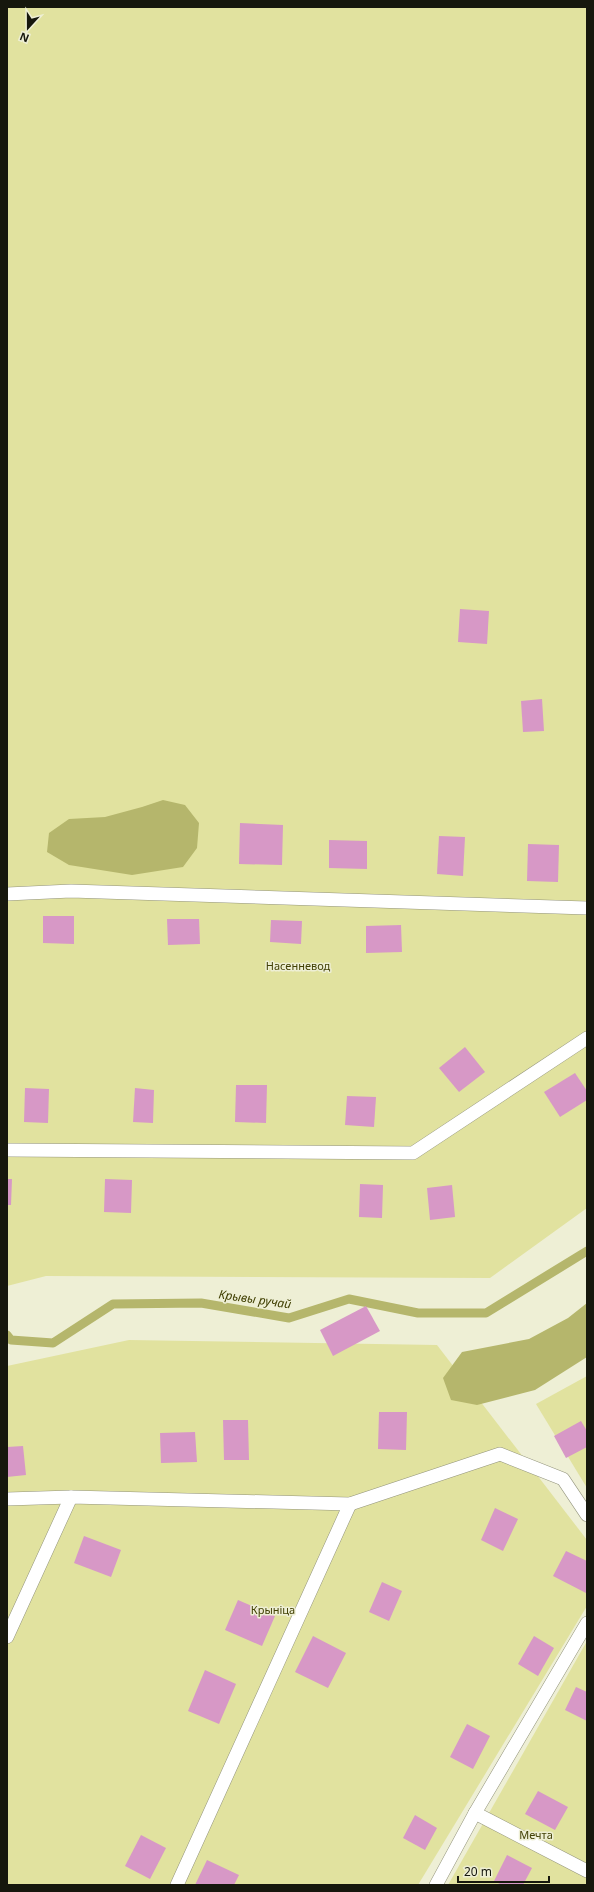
<svg xmlns="http://www.w3.org/2000/svg" width="594" height="1892" font-family="'Noto Sans',sans-serif">
<style>
.green{fill:#e1e29f}
.water{fill:#b5b66c}
.lines{fill:none;stroke-linecap:round;stroke-linejoin:round}
.stream{stroke:#b5b66c;stroke-width:9}
.building{fill:#d798c6}
.lane-casing{stroke:#93947c;stroke-width:14}
.lane{stroke:#fff;stroke-width:13}
.labels{text-anchor:middle;dominant-baseline:central;stroke-width:3;stroke-linejoin:round;paint-order:stroke}
.park-label{font-size:11px;fill:#424105;stroke:#eeefd5}
.water-label{font-size:12px;font-style:italic;fill:#414003;stroke:#eeefd5}
</style>
<rect width="100%" height="100%" fill="#eeefd5"/>
<!-- green -->
<g class="green">
<path d="M7,7H587V1208L490,1278L46,1276L7,1286Z"/>
<path d="M129,1340L437,1345L587,1540V1606L418,1885H7V1366Z"/>
<path d="M587,1376V1488L536,1404Z"/>
<path d="M587,1641V1885H448Z"/>
</g>
<!-- water -->
<g class="water">
<path d="M163,800L185,805L199,823L197,848L183,867L132,875L69,865L47,852L49,833L69,819L105,817L142,807Z"/>
<path d="M587,1303V1357L535,1390L477,1405L451,1400L443,1378L462,1352L529,1339L568,1318Z"/>
</g>
<g class="lines">
<!-- stream -->
<path class="stream" d="M7,1335L11,1340L53,1343L113,1304L201,1303L289,1318L349,1299L418,1313H486L587,1251"/>
</g>
<!-- building -->
<g class="building">
<path d="M460,609L489,611L487,644L458,642Z"/>
<path d="M542,699L544,731L523,732L521,701Z"/>
<path d="M240,823L283,825L282,865L239,864Z"/>
<path d="M439,836L465,837L463,876L437,874Z"/>
<path d="M329,840L367,841V869L329,868Z"/>
<path d="M528,844L559,845L558,882L527,881Z"/>
<path d="M43,916H74V944L43,943Z"/>
<path d="M167,919H199L200,944L168,945Z"/>
<path d="M271,920L302,921L301,944L270,942Z"/>
<path d="M401,925L402,952L366,953V926Z"/>
<path d="M465,1047L485,1072L459,1092L439,1068Z"/>
<path d="M575,1073L587,1091V1100L560,1117L544,1092Z"/>
<path d="M236,1085H267L266,1123L235,1122Z"/>
<path d="M25,1088L49,1089L48,1123L24,1122Z"/>
<path d="M135,1088L154,1090L153,1123L133,1122Z"/>
<path d="M347,1096L376,1097L374,1127L345,1125Z"/>
<path d="M7,1179H12L11,1205H7Z"/>
<path d="M105,1179L132,1180L131,1213L104,1212Z"/>
<path d="M360,1184L383,1185L382,1218L359,1217Z"/>
<path d="M452,1185L455,1217L430,1220L427,1188Z"/>
<path d="M366,1306L380,1331L333,1356L320,1330Z"/>
<path d="M379,1412H407L406,1450L378,1449Z"/>
<path d="M223,1420H248L249,1460H224Z"/>
<path d="M581,1421L587,1431V1447L566,1458L554,1436Z"/>
<path d="M195,1432L197,1462L161,1463L160,1433Z"/>
<path d="M23,1446L26,1475L7,1477V1447Z"/>
<path d="M495,1508L518,1519L503,1551L481,1540Z"/>
<path d="M84,1536L121,1550L111,1577L74,1563Z"/>
<path d="M566,1551L587,1561L586,1593L553,1576Z"/>
<path d="M382,1582L402,1591L389,1621L369,1612Z"/>
<path d="M238,1600L275,1616L262,1646L225,1630Z"/>
<path d="M313,1636L346,1653L328,1688L295,1672Z"/>
<path d="M534,1636L554,1648L538,1676L518,1664Z"/>
<path d="M205,1670L236,1684L219,1724L188,1711Z"/>
<path d="M576,1687L587,1692V1721L565,1710Z"/>
<path d="M467,1724L490,1736L473,1769L450,1757Z"/>
<path d="M538,1791L568,1807L555,1830L525,1814Z"/>
<path d="M415,1815L437,1828L425,1850L403,1838Z"/>
<path d="M141,1835L166,1848L150,1879L125,1866Z"/>
<path d="M507,1855L532,1868L523,1885H502L494,1881Z"/>
<path d="M207,1860L239,1875L234,1885H195Z"/>
</g>
<g class="lines">
<!-- lane casing -->
<g class="lane-casing">
<g id="lane">
<path d="M7,894L71,891L587,908"/>
<path d="M7,1150L413,1153L587,1038"/>
<path d="M7,1499L71,1497L350,1504L500,1454L563,1479L587,1515"/>
<path d="M7,1637L71,1497"/>
<path d="M475,1813L587,1871"/>
<path d="M177,1885L350,1504"/>
<path d="M436,1885L475,1813L587,1623"/>
</g>
</g>
<!-- lane -->
<use href="#lane" class="lane"/>
</g>
<g class="labels">
<!-- park labels -->
<g class="park-label">
<text x="298" y="965">Насенневод</text>
<text x="273" y="1609">Крыніца</text>
<text x="536" y="1834">Мечта</text>
</g>
<!-- water labels -->
<g class="water-label">
<text transform="translate(255 1299) rotate(8)">Крывы ручай</text>
</g>
</g>
<!-- border -->
<rect width="594" height="1892" fill="none" stroke="#16170d" stroke-width="16"/>
<!-- north arrow -->
<g transform="translate(28 28) rotate(201)" stroke="#eeefd5" stroke-width="3" paint-order="stroke">
<path d="M0-3L7 15L0 10L-7 15Z" fill="#16170d"/>
<text y="-6" font-size="11" font-weight="bold" text-anchor="middle" fill="#16170d">N</text>
</g>
<!-- scale -->
<path d="M458 1876v6h91v-6" fill="none" stroke="#16170d" stroke-width="2"/>
<text x="464" y="1876" font-size="12" fill="#16170d" stroke="#eeefd5" stroke-width="3" paint-order="stroke">20 m</text>
</svg>
